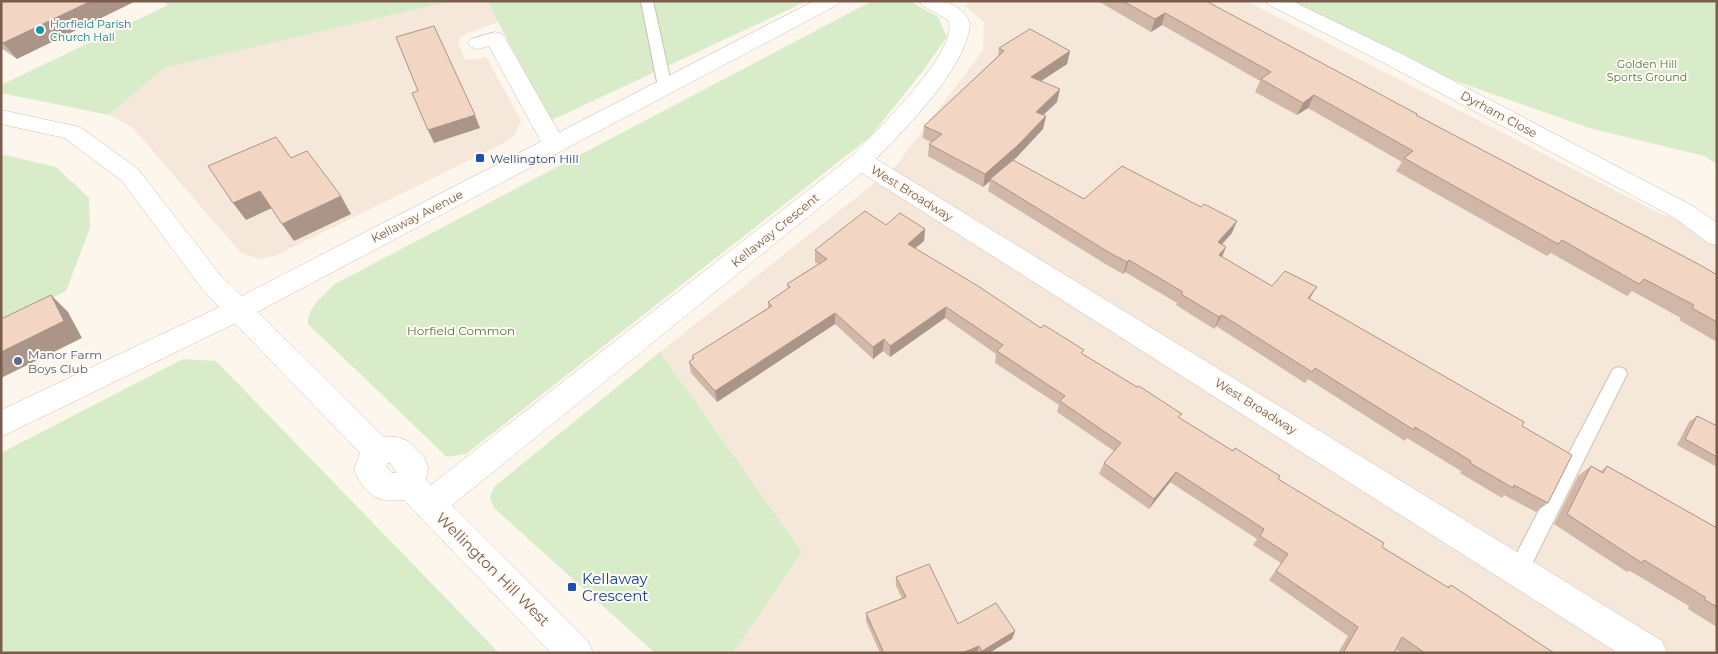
<svg xmlns="http://www.w3.org/2000/svg" width="1718" height="654" font-family="Montserrat,sans-serif">
<style>
.residential{fill:#f5e8da}
.green{fill:#d8ecc9}
.lines{fill:none;stroke-linecap:round;stroke-linejoin:round}
.service-casing{stroke:#d1beb0;stroke-width:2}
.minor-casing{stroke:#d1beb0;stroke-width:1}
.tertiary-casing{stroke:#d1beb0;stroke-width:1}
.secondary-casing{stroke:#d6c0b0;stroke-width:1}
.service{fill:#fff;fill-rule:evenodd}
.minor{fill:#fff;fill-rule:evenodd}
.tertiary{fill:#fff;fill-rule:evenodd}
.secondary{fill:#fff;fill-rule:evenodd}
.wall{fill:#d1b7a8}
.shaded-wall{fill:#aa9588}
.building{fill:#f3d5c3;stroke:#aa9588}
.culture-dot{fill:#0f9aa8;stroke:#fffaf3;stroke-width:2}
.transit-dot{fill:#1a4fb4;stroke:#fffaf3;stroke-width:2}
.service-dot{fill:#5c6f8a;stroke:#fffaf3;stroke-width:2}
.labels{text-anchor:middle;dominant-baseline:central;stroke-width:4;stroke-linejoin:round;paint-order:stroke}
.far-culture-label{font-size:11px;fill:#0d838f;stroke:#fffaf3;text-anchor:start}
.far-park-label{font-size:11px;fill:#537a41;stroke:#fffaf3}
.street-label{font-size:12px;fill:#7a5c4d;stroke:#fffaf3}
.transit-label{font-size:12px;fill:#164399;stroke:#fffaf3;text-anchor:start}
.park-label{font-size:12px;fill:#537a41;stroke:#fffaf3}
.service-label{font-size:12px;fill:#4e5e75;stroke:#fffaf3;text-anchor:start}
.near-street-label{font-size:15px;fill:#7a5c4d;stroke:#fffaf3}
.near-transit-label{font-size:15px;fill:#164399;stroke:#fffaf3;text-anchor:start}
</style>
<rect width="100%" height="100%" fill="#fdf6ec"/>
<!-- residential -->
<g class="residential">
<path d="M453,1H487L498,22L466,34L460,39L458,44L465,59L472,60L486,57L521,120L515,135L504,143L277,255L260,259L241,253L132,127L109,115L164,68Z"/>
<path d="M973,1H1246L1661,214L1717,232V653H733L802,552L660,352L895,167L983,50L984,22L965,6Z"/>
</g>
<!-- green -->
<g class="green">
<path d="M162,1H453L164,68L109,115L1,93V85L168,5Z"/>
<path d="M487,1H807L550,121Z"/>
<path d="M872,1H910L938,17L947,37L922,72L870,137L466,454L447,457L308,324C308,306 323,296 335,284Z"/>
<path d="M1279,1H1717V164L1704,156L1589,128L1396,60Z"/>
<path d="M1,154L56,167L89,198L90,228L66,291L1,325Z"/>
<path d="M660,352L802,552L733,653H655L494,508L490,497L494,487Z"/>
<path d="M183,359L216,361L499,653H1V453Z"/>
</g>
<g class="lines">
<!-- service casing -->
<g class="service-casing">
<g id="service">
<path d="M641,1H653L672,87L670,90H660L658,87Z"/>
<path d="M1619,367L1625,369L1627,374L1526,576L1519,578L1512,576L1509,569L1512,562L1613,369Z"/>
</g>
</g>
<!-- minor casing -->
<g class="minor-casing">
<g id="minor">
<path d="M919,1C940,1 960,0 970,23C968,66 906,128 876,159L1662,641L1667,653H1618L862,173L440,515L429,519L418,515L413,505L418,495L853,155C873,134 962,49 948,20L922,5Z"/>
<path d="M1266,1H1292L1404,55L1693,206L1717,223V245L1708,243L1675,218L1388,65L1269,5Z"/>
<path d="M495,32L502,34L505,38L566,145L562,151L554,153L546,151L489,46L478,49L471,47L468,43L471,39Z"/>
</g>
</g>
<!-- tertiary casing -->
<g class="tertiary-casing">
<path id="tertiary" d="M1,110L80,127L138,169L221,276L384,437H397L408,441L424,457L428,467L426,480L588,641L593,653H551L404,500C376,503 366,495 354,470L360,453L203,290L122,181L65,138L1,124ZM387,463H390L397,473H392L386,466Z"/>
</g>
<!-- secondary casing -->
<g class="secondary-casing">
<path id="secondary" d="M814,1H840L837,5L248,317L1,437V410L228,303Z"/>
</g>
<!-- service -->
<use href="#service" class="service"/>
<!-- minor -->
<use href="#minor" class="minor"/>
<!-- tertiary -->
<use href="#tertiary" class="tertiary"/>
<!-- secondary -->
<use href="#secondary" class="secondary"/>
</g>
<!-- wall -->
<g class="wall">
<path d="M1,1L17,59L1,48Z"/>
<path d="M1098,1H1206L1416,115L1717,275V342L1679,320L1681,318L1632,291L1627,296L1551,253L1547,256L1396,171L1402,162L1308,108L1297,115L1255,92L1260,81L1162,25L1151,32Z"/>
<path d="M999,48L1070,51L1067,64L1041,81L1057,102L1043,115L1046,116L1043,129L1013,160L1084,199L1232,233L1222,244L1226,247L1222,257L1272,286L1309,299L1522,426L1548,503L1536,512L1504,495L1502,498L1460,473L1461,471L1407,438L1405,441L1308,379L1305,383L1216,326L1214,329L1176,305L1177,303L1125,272L1123,274L1107,265L988,191L990,181L983,187L928,156L929,144L931,142L923,138L924,126L998,56Z"/>
<path d="M886,225L925,229L924,241L915,248L1041,328L1083,354L1179,418L1278,479L1382,547L1447,587L1451,585L1554,653H1402L1396,649L1394,653H1338L1348,636L1269,580L1281,563L1253,545L1257,539L1170,482L1149,509L1099,474L1104,463L1114,451L1057,412L1059,405L995,363L996,354L945,318L890,357L883,351L873,359L835,324L717,402L691,373L689,362L692,360V356L768,308V302L788,289L787,284L818,264L815,262V250Z"/>
<path d="M1697,416L1717,426V467L1677,445L1689,422Z"/>
<path d="M1591,466L1601,471L1607,466L1717,528V627L1688,609L1689,606L1630,571L1627,572L1554,524L1578,476Z"/>
<path d="M896,577L958,624L1015,631L1012,639L989,653H880L866,621V613L902,598L896,586Z"/>
</g>
<!-- shaded-wall -->
<g class="shaded-wall">
<path d="M91,1H136L17,59L3,43Z"/>
<path d="M1165,13L1162,25L1151,32L1155,19Z"/>
<path d="M1070,51L1067,64L1029,89L1031,77Z"/>
<path d="M1060,89L1057,102L1034,124L1036,112Z"/>
<path d="M1314,95L1308,108L1297,115L1303,103Z"/>
<path d="M475,115L480,128L434,143L428,130Z"/>
<path d="M1046,116L1043,129L1016,158L991,180L990,179V181L983,187L985,174Z"/>
<path d="M260,191L272,208L246,220L233,203Z"/>
<path d="M341,196L351,214L294,241L282,224Z"/>
<path d="M1237,221L1232,233L1213,254L1218,242Z"/>
<path d="M925,229L924,241L907,255L908,244Z"/>
<path d="M1226,247L1221,259L1219,255Z"/>
<path d="M1129,260L1125,272L1123,274L1127,262Z"/>
<path d="M1317,287L1310,298L1301,310L1308,298Z"/>
<path d="M51,295L68,312L82,338L1,378V352Z"/>
<path d="M946,307L945,318L890,357V346Z"/>
<path d="M835,313V324L717,402L715,391Z"/>
<path d="M1222,315L1216,326L1214,329L1219,317Z"/>
<path d="M884,339L883,351L873,359V347Z"/>
<path d="M1176,472L1170,482L1149,509L1154,499Z"/>
<path d="M1015,631L1012,639L989,653H982V651Z"/>
<path d="M979,646L977,653H962Z"/>
</g>
<!-- building -->
<g class="building">
<path d="M1,1H91L3,43L1,42Z"/>
<path d="M1123,1H1206L1417,114L1416,115L1702,266L1717,275V322L1692,308L1694,305L1644,279L1639,284L1562,240L1558,244L1404,158L1413,151L1314,95L1303,103L1261,79L1271,72L1165,13L1155,19Z"/>
<path d="M434,26L475,115L428,130L412,93L418,91L396,37Z"/>
<path d="M1030,29L1070,51L1031,77L1060,89L1036,112L1046,116L1018,145L985,174L929,144L942,134L924,126L1004,51L999,48Z"/>
<path d="M276,137L291,158L307,151L341,196L282,224L260,191L233,203L208,166Z"/>
<path d="M1013,160L1084,199L1122,166L1201,207L1204,204L1237,221L1218,242L1226,247L1219,255L1272,286L1285,271L1317,287L1308,298L1524,422L1522,426L1572,455L1548,503L1514,485L1513,488L1470,463L1471,461L1415,427L1414,430L1315,368L1312,372L1222,315L1219,317L1181,294L1183,292L1129,260L1127,262L1110,253L990,179Z"/>
<path d="M865,211L886,225L900,213L925,229L908,244L978,286L1041,328L1044,325L1084,350L1081,353L1137,387L1139,386L1182,414L1178,417L1233,451L1235,448L1280,476L1278,479L1384,543L1382,547L1449,588L1451,585L1554,653H1425L1402,637L1394,653H1346L1344,651L1358,627L1276,571L1288,554L1260,536L1264,529L1176,472L1154,499L1104,463L1121,443L1060,401L1065,396L997,351L1003,345L946,307L890,346L884,339L873,347L835,313L715,391L689,362L694,358L692,356L772,306L768,302L790,287L787,284L827,259L815,250Z"/>
<path d="M51,295L64,321L1,352V319Z"/>
<path d="M1697,416L1717,426V457L1685,439Z"/>
<path d="M1591,466L1603,473L1607,466L1717,528V607L1705,600V597L1644,560L1642,563L1567,514Z"/>
<path d="M929,564L958,624L996,603L1015,631L982,651L979,646L962,653H884L866,613L906,597L896,577Z"/>
</g>
<!-- markers -->
<circle class="culture-dot" cx="40" cy="30" r="5"/>
<g class="transit-dot">
<rect x="475" y="153" width="10" height="10" rx="2.5"/>
<rect x="567" y="582" width="10" height="10" rx="2.5"/>
</g>
<circle class="service-dot" cx="18" cy="361" r="5"/>
<g class="labels">
<!-- far-culture labels -->
<g class="far-culture-label">
<text x="50" y="24">Horfield Parish<tspan x="50" dy="13">Church Hall</tspan></text>
</g>
<!-- far-park labels -->
<g class="far-park-label">
<text x="1647" y="64">Golden Hill<tspan x="1647" dy="13">Sports Ground</tspan></text>
</g>
<!-- street labels -->
<g class="street-label">
<text transform="translate(1499 114) rotate(28)">Dyrham Close</text>
<text transform="translate(912 193) rotate(32)">West Broadway</text>
<text transform="translate(417 216) rotate(-27)">Kellaway Avenue</text>
<text transform="translate(775 230) rotate(-39)">Kellaway Crescent</text>
<text transform="translate(1256 406) rotate(32)">West Broadway</text>
</g>
<!-- transit labels -->
<g class="transit-label">
<text x="490" y="158">Wellington Hill</text>
</g>
<!-- park labels -->
<g class="park-label">
<text x="461" y="330">Horfield Common</text>
</g>
<!-- service labels -->
<g class="service-label">
<text x="28" y="354">Manor Farm<tspan x="28" dy="14">Boys Club</tspan></text>
</g>
<!-- near-street labels -->
<g class="near-street-label">
<text transform="translate(493 569) rotate(45)">Wellington Hill West</text>
</g>
<!-- near-transit labels -->
<g class="near-transit-label">
<text x="582" y="578">Kellaway<tspan x="582" dy="17">Crescent</tspan></text>
</g>
</g>
<!-- border -->
<rect width="1718" height="654" fill="none" stroke="#7a5c4d" stroke-width="5"/>
</svg>
